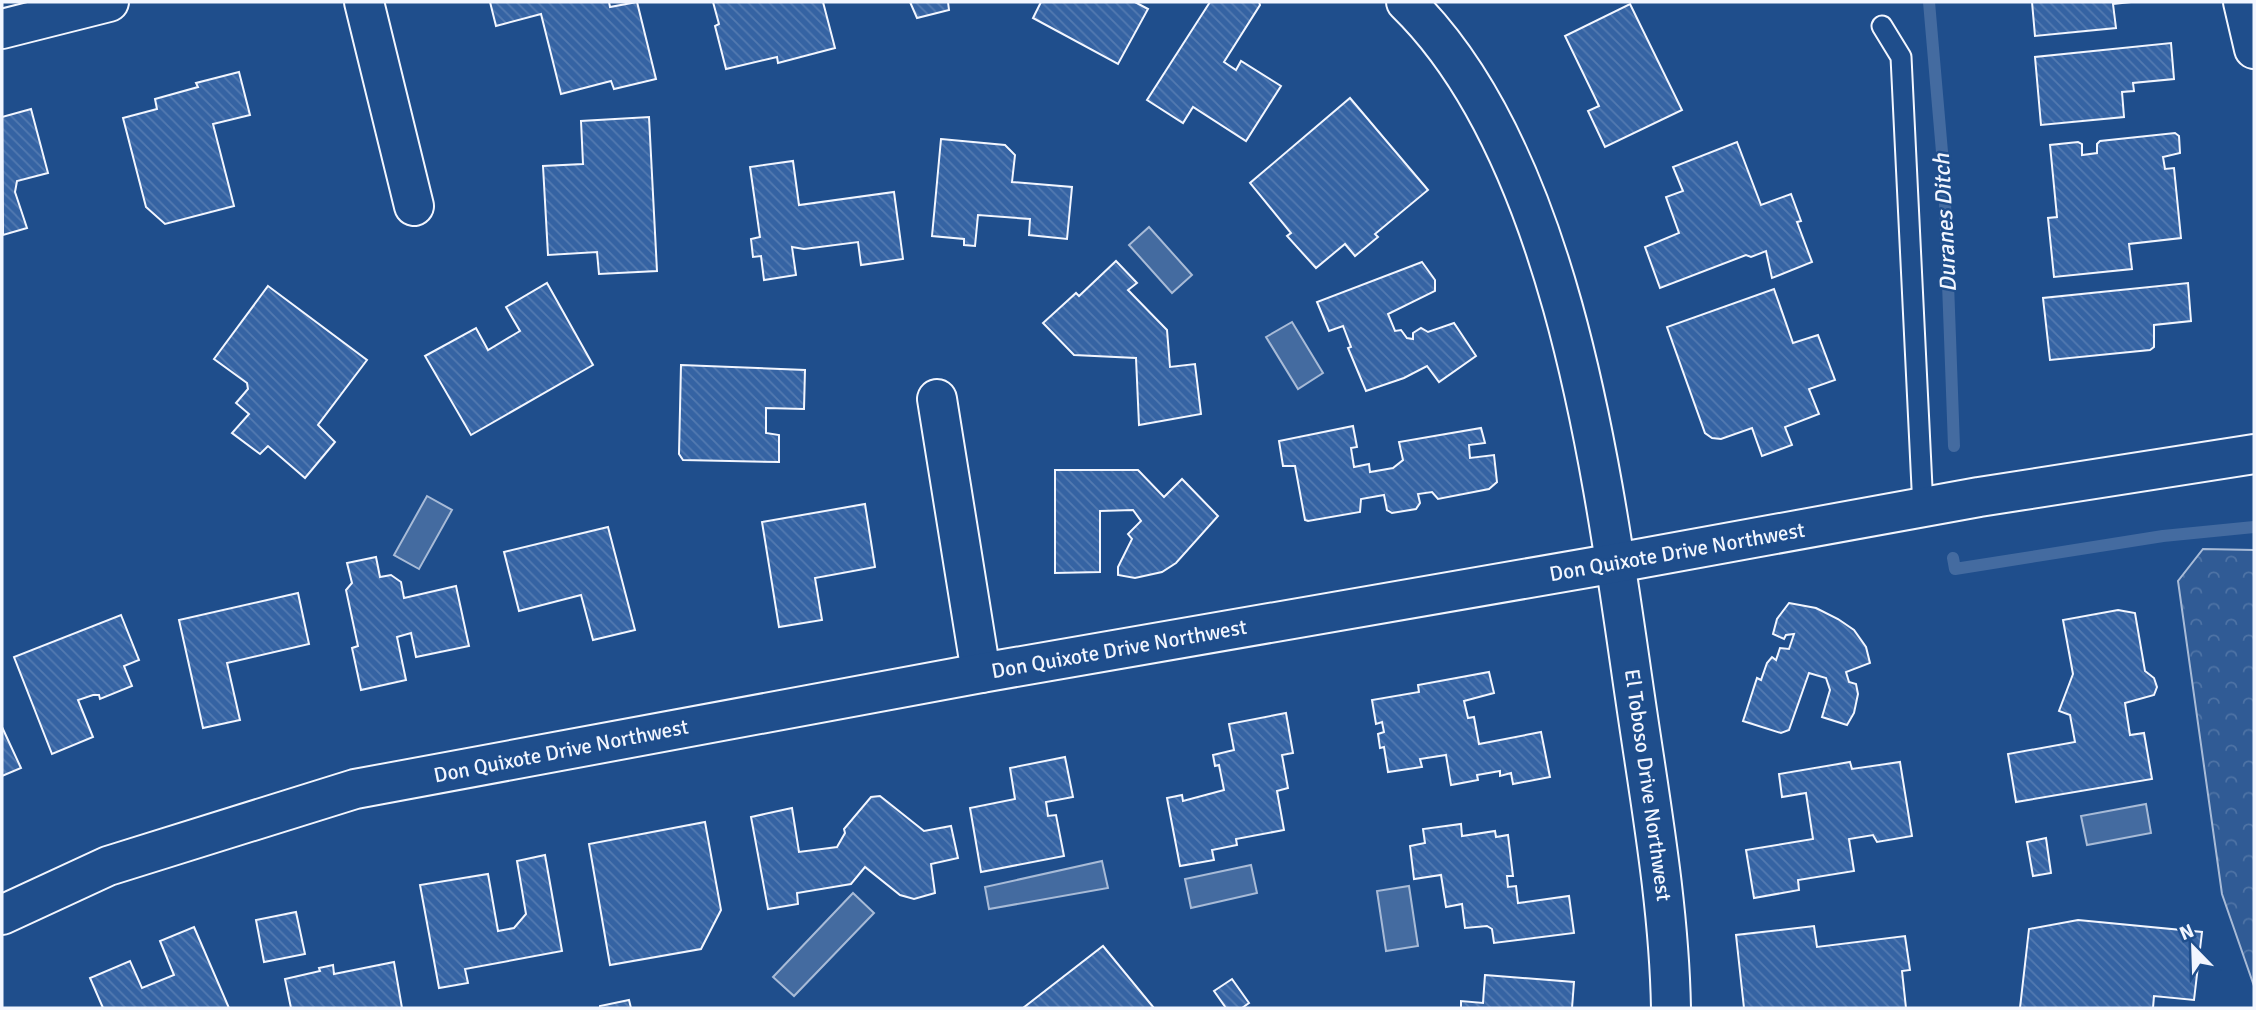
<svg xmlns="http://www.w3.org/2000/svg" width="2256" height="1010" font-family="Signika,sans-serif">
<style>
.park{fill:url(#park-crowns);stroke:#a8bbd7;stroke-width:2}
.water{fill:#446ba0;stroke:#a8bbd7;stroke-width:2}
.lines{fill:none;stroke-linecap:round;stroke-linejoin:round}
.stream{stroke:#446ba0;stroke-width:12}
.building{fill:url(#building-back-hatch);stroke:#f2f6ff;stroke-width:2}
.service-casing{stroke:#f2f6ff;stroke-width:23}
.minor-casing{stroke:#f2f6ff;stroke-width:42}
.tertiary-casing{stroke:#f2f6ff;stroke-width:42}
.service{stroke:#1f4e8c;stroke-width:19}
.minor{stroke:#1f4e8c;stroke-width:38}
.tertiary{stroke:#1f4e8c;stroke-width:38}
.labels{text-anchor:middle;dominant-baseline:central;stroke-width:5;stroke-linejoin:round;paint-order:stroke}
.street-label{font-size:21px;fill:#f2f6ff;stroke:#1f4e8c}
.water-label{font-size:23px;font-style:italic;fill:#f2f6ff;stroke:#1f4e8c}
</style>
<defs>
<pattern id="park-crowns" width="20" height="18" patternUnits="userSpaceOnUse" patternTransform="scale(1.75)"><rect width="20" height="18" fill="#305b95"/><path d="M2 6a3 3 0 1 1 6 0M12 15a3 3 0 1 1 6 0" fill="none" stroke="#4e73a5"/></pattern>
<pattern id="building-back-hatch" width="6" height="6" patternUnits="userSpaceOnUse" patternTransform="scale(1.75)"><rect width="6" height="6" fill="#3563a3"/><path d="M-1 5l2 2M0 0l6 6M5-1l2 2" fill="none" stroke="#537ab1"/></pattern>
</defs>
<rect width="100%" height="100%" fill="#1f4e8c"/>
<!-- park -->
<path class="park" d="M2203,549L2254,550V986L2222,894L2178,581Z"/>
<!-- water -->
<g class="water">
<path d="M1149,227L1192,275L1172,293L1129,245Z"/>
<path d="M1292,322L1323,373L1298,389L1266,337Z"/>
<path d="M427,496L452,510L419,569L394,555Z"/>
<path d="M2146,804L2151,833L2087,845L2081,816Z"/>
<path d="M1102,861L1108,888L989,909L985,887Z"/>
<path d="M1251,865L1257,893L1191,908L1185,879Z"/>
<path d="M1409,886L1418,946L1386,951L1377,891Z"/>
<path d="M853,893L874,913L794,996L773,977Z"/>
</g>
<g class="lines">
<!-- stream -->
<g class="stream">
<path d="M1929,2L1944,175L1954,446"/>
<path d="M1953,558L1955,569L2163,536L2254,527"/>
</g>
</g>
<!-- building -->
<g class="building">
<path d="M490,2H609L610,7L637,2L656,79L614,89L611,81L561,94L541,14L496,26Z"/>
<path d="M713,2H823L835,48L778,63L777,57L726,69L715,26L719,24Z"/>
<path d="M910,2H948L949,10L917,18Z"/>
<path d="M1041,2H1135L1148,9L1118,64L1033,18Z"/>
<path d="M1210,2H1259L1260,5L1224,62L1236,70L1241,61L1281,86L1246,141L1193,107L1183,123L1147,100Z"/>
<path d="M2032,2H2131L2113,4L2116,28L2035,36Z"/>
<path d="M1630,4L1682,110L1605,147L1588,111L1599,106L1565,36Z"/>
<path d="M2171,43L2174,79L2133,83L2134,91L2122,92L2124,117L2041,125L2035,57Z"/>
<path d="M239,72L250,115L213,124L234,206L165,224L146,207L123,118L157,109L155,99L198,87L196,83Z"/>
<path d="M1350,98L1428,190L1375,234L1378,237L1355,256L1345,244L1316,268L1287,236L1291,233L1250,183Z"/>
<path d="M31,109L48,173L17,181L15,192L27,228L3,235L2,117Z"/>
<path d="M649,117L657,271L599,274L597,252L548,255L543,166L583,164L581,121Z"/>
<path d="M2175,133L2179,136L2180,153L2163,157L2165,169L2174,168L2181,238L2129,244L2132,269L2054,277L2048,218L2057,217L2050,145L2078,142L2082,144V155L2097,153V144L2100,141Z"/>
<path d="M941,139L1005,145L1015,155L1012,182L1072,187L1067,239L1029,235L1030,219L978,215L975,246L964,245V239L932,236Z"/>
<path d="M1737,142L1761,205L1791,194L1801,221L1797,222L1812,262L1772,278L1766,251L1751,257L1746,255L1660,288L1645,247L1679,233L1666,197L1683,191L1673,167Z"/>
<path d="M793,161L799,205L894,192L903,259L861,265L858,242L804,249L792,247L796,275L764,280L761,256L753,257L751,239L760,237L750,167Z"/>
<path d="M1116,261L1137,283L1128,290L1167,330L1170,367L1195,364L1201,414L1139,425L1136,358L1074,355L1043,323L1076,293L1079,296Z"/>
<path d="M1422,262L1435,280V291L1388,314L1395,331L1401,330L1407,338L1413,339V333L1421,328L1428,332L1454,323L1476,356L1439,382L1427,366L1404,378L1366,391L1348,348L1351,347L1343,326L1329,331L1317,302Z"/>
<path d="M547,283L593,365L471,435L425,356L476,328L488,350L520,331L506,307Z"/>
<path d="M2188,283L2191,321L2154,325V347L2150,350L2050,360L2043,298Z"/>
<path d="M268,286L367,360L318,425L335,442L305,478L268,446L260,454L232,433L249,414L236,403L248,389L247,383L214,359Z"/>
<path d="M1774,289L1793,343L1818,335L1835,380L1809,389L1819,414L1785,427L1792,445L1762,456L1752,428L1721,439L1712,438L1705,433L1667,327Z"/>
<path d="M681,365L805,370L804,409L766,408V433L779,435V462L683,460L679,454Z"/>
<path d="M1353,426L1357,447L1351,448L1354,467L1369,464L1370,472L1393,468L1403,460L1399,442L1481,428L1485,443L1469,445L1470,458L1494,455L1497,482L1489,489L1438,499L1432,492L1418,494L1420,503L1416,509L1392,513L1387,510L1384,495L1361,499L1360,512L1308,521L1305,520L1295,466H1283L1279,441Z"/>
<path d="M1055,470H1138L1164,497L1182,479L1218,516L1176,563L1162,572L1135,578L1118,575V567L1132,539L1128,534L1141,521L1133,510L1100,511V572L1055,573Z"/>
<path d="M865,504L875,567L815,578L822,620L779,627L762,522Z"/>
<path d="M608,527L635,630L593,640L581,595L519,611L504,552Z"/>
<path d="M376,557L380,577L391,575L401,582L404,598L456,586L469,646L416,657L411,633L397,637L406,680L361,690L352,648L358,646L346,590L352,583L347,563Z"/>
<path d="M298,593L309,644L227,663L240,720L203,728L179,620Z"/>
<path d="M1789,603L1816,608L1838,619L1854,630L1866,647L1870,663L1846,672L1849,682L1856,684L1858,694L1854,713L1847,725L1822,717L1830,690L1826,678L1809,673L1789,730L1781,733L1743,721L1757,678L1761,680L1767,663L1772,657L1776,660L1780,648L1789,649L1794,634L1786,635L1784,639L1773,634L1777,619Z"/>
<path d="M2118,610L2135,613L2145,671L2154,678L2157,687L2154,695L2125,703L2130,735L2144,733L2152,779L2016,802L2008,754L2075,742L2070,715L2059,711L2073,674L2063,620Z"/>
<path d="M121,615L139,660L124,666L132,686L100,699L99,695H93L78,700L93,737L52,754L14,657Z"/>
<path d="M1489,672L1494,693L1464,701L1468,718L1474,717L1479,744L1541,732L1550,777L1513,784L1511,773L1500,776V771L1477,775L1478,780L1451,785L1446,755L1420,759L1422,767L1388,772L1384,747L1380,748L1378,734L1384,732L1382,722L1376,724L1372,700L1419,692L1418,685Z"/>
<path d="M1286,713L1293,753L1282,755L1288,788L1277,791L1284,830L1236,839L1237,845L1212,850L1214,860L1180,866L1167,798L1182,795L1183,801L1224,790L1219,765L1215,766L1213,755L1234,750L1229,724Z"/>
<path d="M2,727L21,768L2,776Z"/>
<path d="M1065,757L1073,797L1046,802L1048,816L1056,815L1064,856L981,872L970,808L1015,799L1010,768Z"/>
<path d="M1850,762L1852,769L1900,762L1912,836L1877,842L1873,835L1849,839L1854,871L1798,880L1799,890L1754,898L1746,850L1813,839L1806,793L1782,797L1779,774Z"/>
<path d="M880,796L924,831L951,826L958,858L931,864L935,893L914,899L900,895L865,867L851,884L797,893L798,904L768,909L751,817L792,808L799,852L837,847L845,833L844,829L871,797Z"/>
<path d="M705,822L721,910L701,949L610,965L589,844Z"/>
<path d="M1461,824L1462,836L1495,831L1496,837L1508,835L1513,876H1507L1508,887L1516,886L1518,903L1569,896L1574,933L1494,943L1492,929L1487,926L1465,928L1462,904L1446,907L1441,875L1414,879L1410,846L1425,843L1423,829Z"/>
<path d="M2046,838L2051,873L2033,876L2027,842Z"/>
<path d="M545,855L562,951L465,969L468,983L439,988L420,885L488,874L498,931L514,928L526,914L517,861Z"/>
<path d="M296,912L305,954L264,962L256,920Z"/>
<path d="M2078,920L2202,932L2194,1000L2154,996L2153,1008H2020L2029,929Z"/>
<path d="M1814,926L1817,947L1905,936L1910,970L1902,971L1906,1008H1744L1736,935Z"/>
<path d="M194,927L229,1008H103L90,978L130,961L142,988L174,975L160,941Z"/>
<path d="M1103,946L1154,1008H1023Z"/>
<path d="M394,962L402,1008H291L285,979L320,971L319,968L333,965L334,974Z"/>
<path d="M1485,975L1574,982L1572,1008H1461V1001L1483,1003Z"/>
<path d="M1232,979L1249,1003L1242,1008H1226L1214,991Z"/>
<path d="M629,1000L631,1008H600V1006Z"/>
</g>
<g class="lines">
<!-- service casing -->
<g class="service-casing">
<path id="service" d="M1882,26L1901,57L1923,508"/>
</g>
<!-- minor casing -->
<g class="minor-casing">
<g id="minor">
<path d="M364,2L414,206"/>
<path d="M1406,2C1565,157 1604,485 1635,697C1650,801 1669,904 1671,1008"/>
<path d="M2243,2L2254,49"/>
<path d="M2,29L109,2"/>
<path d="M937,399L981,673"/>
</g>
</g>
<!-- tertiary casing -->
<g class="tertiary-casing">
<path id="tertiary" d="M2,915L108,866L355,789L981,673L1616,563L1979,497L2254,454"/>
</g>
<!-- service -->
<use href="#service" class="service"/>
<!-- minor -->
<use href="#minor" class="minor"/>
<!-- tertiary -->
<use href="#tertiary" class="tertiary"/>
</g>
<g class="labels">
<!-- street labels -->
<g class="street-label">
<text transform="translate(1677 552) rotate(-10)">Don Quixote Drive Northwest</text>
<text transform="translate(1119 649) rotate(-10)">Don Quixote Drive Northwest</text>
<text transform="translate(561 751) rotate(-11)">Don Quixote Drive Northwest</text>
<text transform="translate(1648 785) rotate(82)">El Toboso Drive Northwest</text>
</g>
<!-- water labels -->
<g class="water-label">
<text transform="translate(1945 223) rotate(-93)">Duranes Ditch</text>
</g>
</g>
<!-- border -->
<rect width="2256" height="1010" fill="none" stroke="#f2f6ff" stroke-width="7"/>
<!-- north arrow -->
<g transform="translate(2193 947) rotate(337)" stroke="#1f4e8c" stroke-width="5" paint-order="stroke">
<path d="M0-5L12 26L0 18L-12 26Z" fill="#f2f6ff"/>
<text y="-10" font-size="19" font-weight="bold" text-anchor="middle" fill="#f2f6ff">N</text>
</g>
</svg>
